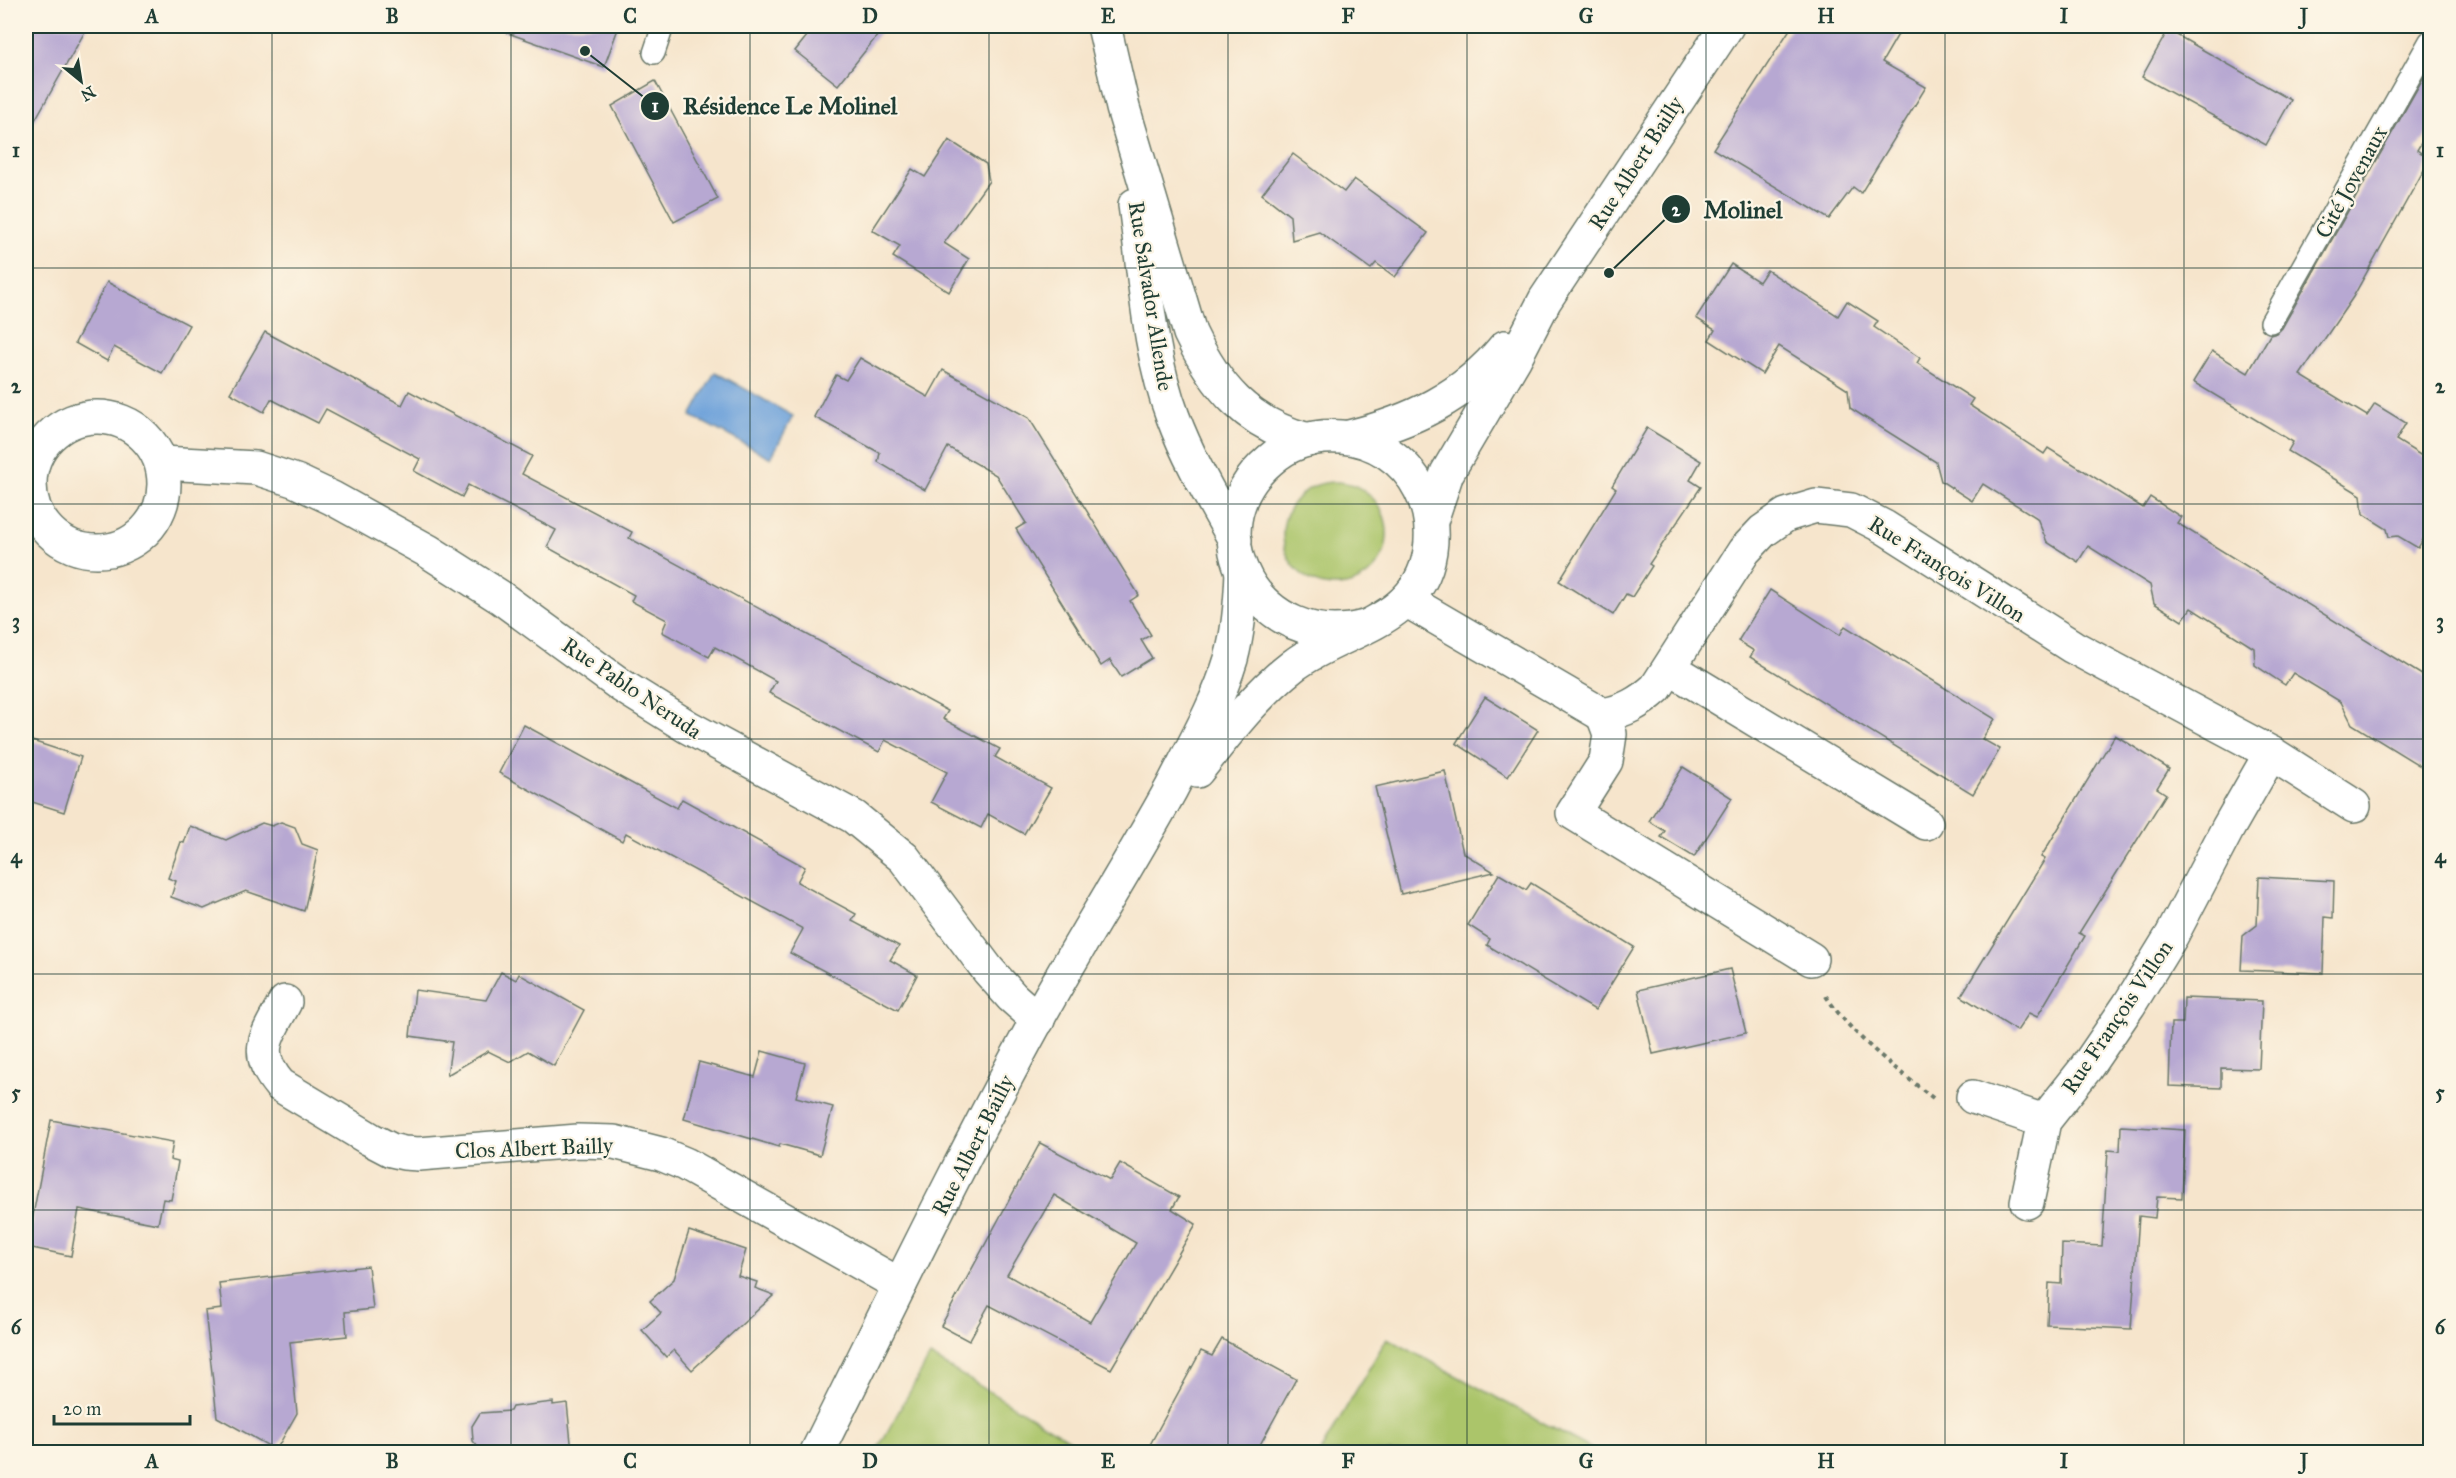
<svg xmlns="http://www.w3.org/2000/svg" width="2456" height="1478" font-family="'IM FELL Great Primer',serif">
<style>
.green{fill:#abc56b;stroke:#658150;stroke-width:1.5}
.water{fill:#6ea2da;stroke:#467087;stroke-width:1.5}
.building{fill:#b7a8d2;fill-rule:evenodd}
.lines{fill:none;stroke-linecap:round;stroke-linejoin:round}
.lane-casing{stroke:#6a7869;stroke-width:24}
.street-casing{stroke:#6a7869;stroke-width:36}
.secondary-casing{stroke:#6a7869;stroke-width:36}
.path{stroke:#6a7869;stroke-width:4;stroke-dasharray:4.5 4.5;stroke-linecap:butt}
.lane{stroke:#fff;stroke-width:21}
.street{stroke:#fff;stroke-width:33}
.secondary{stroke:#fff;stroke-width:33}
.grid{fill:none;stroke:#1f3d34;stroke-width:1.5;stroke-opacity:0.55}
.labels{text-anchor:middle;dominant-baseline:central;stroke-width:4.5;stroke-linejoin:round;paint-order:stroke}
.street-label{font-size:22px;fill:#1f3d34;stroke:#fcf5e5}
.leader{fill:none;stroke:#1f3d34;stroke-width:2}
.callout-dot{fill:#1f3d34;stroke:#fcf5e5;stroke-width:2}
.mark-label{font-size:18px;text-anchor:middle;font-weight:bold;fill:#fff}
.callout-label{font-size:24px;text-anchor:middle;font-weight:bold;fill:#1f3d34;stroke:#fcf5e5;stroke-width:4.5;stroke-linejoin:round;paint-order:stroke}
.neatline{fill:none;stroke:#1f3d34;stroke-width:2}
.grid-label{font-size:20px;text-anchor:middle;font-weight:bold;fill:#1f3d34}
</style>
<rect width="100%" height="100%" fill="#fcf5e5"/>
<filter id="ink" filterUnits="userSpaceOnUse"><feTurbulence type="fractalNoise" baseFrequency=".0167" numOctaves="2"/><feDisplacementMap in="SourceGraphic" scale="12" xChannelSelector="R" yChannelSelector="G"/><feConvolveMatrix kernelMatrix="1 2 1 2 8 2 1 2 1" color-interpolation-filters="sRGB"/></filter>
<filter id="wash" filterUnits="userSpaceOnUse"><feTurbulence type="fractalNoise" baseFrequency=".008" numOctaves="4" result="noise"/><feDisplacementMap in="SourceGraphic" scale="24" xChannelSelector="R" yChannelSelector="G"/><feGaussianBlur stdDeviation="1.35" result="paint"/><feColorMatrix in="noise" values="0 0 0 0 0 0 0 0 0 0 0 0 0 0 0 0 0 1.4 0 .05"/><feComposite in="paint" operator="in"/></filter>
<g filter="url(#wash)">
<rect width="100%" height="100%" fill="#f6e5cc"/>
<!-- green -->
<g class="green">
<circle cx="1335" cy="534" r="52"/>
<path d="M1387,1338L1597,1452H1320Z"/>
<path d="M930,1356L1090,1452H876Z"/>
</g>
<!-- water -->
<path class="water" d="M715,372L793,416L771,458L691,416Z"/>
<g id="blocks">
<!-- building -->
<g class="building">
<path d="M26,26H88L26,136Z"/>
<path d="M503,26H619L604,67L502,31Z"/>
<path d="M815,26H885L838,85L795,51Z"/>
<path d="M1792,26H1903L1882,62L1926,87L1861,193L1853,187L1829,219L1713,149Z"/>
<path d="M2168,30L2291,100L2266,145L2142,77Z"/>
<path d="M2430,66V128L2417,150L2430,159L2353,297L2300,375L2367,416L2375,404L2406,423L2396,440L2430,461V527L2418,548L2398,536L2389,537L2387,529L2363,514L2361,495L2288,451L2293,442L2193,382L2212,351L2248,373L2270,335L2277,333L2282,328Z"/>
<path d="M655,81L718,199L674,222L612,106Z"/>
<path d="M949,140L986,164L989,181L944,243L969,259L949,292L893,257L900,246L872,230L912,169L925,177Z"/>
<path d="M1293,154L1344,192L1354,179L1428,233L1395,277L1376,263L1371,269L1319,232L1292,240L1290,216L1262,194Z"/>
<path d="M1731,264L1759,282L1767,270L1838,316L1847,301L1878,321L1874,327L1920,358L1917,363L1973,399L1969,405L2044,454L2048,448L2143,508L2150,497L2181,517L2177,523L2430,680V772L2352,724L2341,702L2293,673L2285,685L2255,665L2254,648L2191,608L2182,621L2154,603L2150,585L2088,546L2078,562L2047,542L2037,518L1983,484L1972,501L1941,481L1936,462L1850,408L1848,390L1779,346L1762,374L1709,340L1715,330L1696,318Z"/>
<path d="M107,282L189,325L162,373L114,347L107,361L75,343Z"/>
<path d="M265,332L402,405L409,391L532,456L522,474L632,532L629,538L948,711L943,719L1000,749L995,757L1051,788L1024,834L988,814L981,828L931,802L947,772L885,740L879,752L769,693L776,681L715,647L709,657L662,632L667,620L631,601L634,595L547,547L556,530L468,485L462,497L414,471L420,459L326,409L318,423L271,399L264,412L230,393Z"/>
<path d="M860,358L928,397L943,370L1029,418L1139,595L1130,601L1151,635L1141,640L1152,658L1121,677L1110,660L1101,666L1016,529L1026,523L996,475L948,447L925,490L878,462L880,453L814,417L836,375L846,380Z"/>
<path d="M1647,428L1701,461L1690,480L1701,487L1649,564L1652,566L1632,597L1626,594L1613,615L1559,581L1616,489L1612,486Z"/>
<path d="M1770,590L1840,635L1845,626L1995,719L1982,739L2000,749L1973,794L1750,657L1754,651L1738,641Z"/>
<path d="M1485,697L1538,730L1508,777L1456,743Z"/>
<path d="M524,725L677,808L682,799L805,867L797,882L856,914L852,921L899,946L890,960L917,975L898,1010L790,953L803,929L626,833L622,841L499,773Z"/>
<path d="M2115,735L2169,769L2157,788L2166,794L2079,933L2085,936L2037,1017L2029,1013L2017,1031L1961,996L2045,859L2041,857Z"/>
<path d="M26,739L81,757L64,812L26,800Z"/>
<path d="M1683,767L1732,798L1694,857L1661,837L1665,831L1649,821Z"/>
<path d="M1445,771L1463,853L1494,872L1401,894L1375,787Z"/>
<path d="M281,822L295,827L302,844L318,850L304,911L246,891L204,909L171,897L176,881L168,878L181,842L184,843L190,826L226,840L262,823L272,826Z"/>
<path d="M1499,874L1526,890L1531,883L1634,947L1595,1010L1487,945L1490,939L1468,925Z"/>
<path d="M2259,877L2334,881L2333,918L2325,917L2323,973L2241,970L2243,936L2257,925Z"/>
<path d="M1730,969L1746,1033L1653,1054L1638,990Z"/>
<path d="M501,972L516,980L519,974L584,1010L554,1066L528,1051L510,1062L488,1051L447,1075L452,1042L410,1036L415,990L486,1000Z"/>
<path d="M2184,998L2262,1001L2259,1069L2221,1068V1088L2169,1086L2171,1023H2183Z"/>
<path d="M762,1051L805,1063L796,1097L833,1107L820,1155L780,1144L779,1147L684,1119L699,1062L755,1077Z"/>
<path d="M51,1120L173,1142L170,1160L178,1162L171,1200L163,1199L158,1224L79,1209L71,1256L27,1247Z"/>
<path d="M2121,1126L2185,1130L2182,1198L2157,1197L2155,1218L2139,1216L2131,1329L2047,1325L2049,1283L2061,1284L2062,1244L2102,1246L2108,1150L2120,1151Z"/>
<path d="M1040,1143L1110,1180L1120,1163L1179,1197L1172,1209L1196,1224L1111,1369L989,1305L969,1341L941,1326ZM1054,1195L1136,1243L1090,1322L1007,1275Z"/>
<path d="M689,1231L746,1250L738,1276L757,1282L755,1288L774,1295L692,1370L674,1350L666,1357L642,1330L661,1313L650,1301L674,1279Z"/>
<path d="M368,1266L373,1309L345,1312L347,1336L290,1342L297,1413L276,1450L217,1417L205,1311L222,1309L219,1283Z"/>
<path d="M1222,1339L1296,1379L1256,1452H1146L1201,1351L1212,1356Z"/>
<path d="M553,1402V1405L567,1403L572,1452H482L473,1441L472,1426L480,1413L510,1411L512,1407Z"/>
</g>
</g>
</g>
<g filter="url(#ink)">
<use href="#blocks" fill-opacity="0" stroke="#6a7869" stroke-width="1.5"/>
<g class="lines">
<!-- lane casing -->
<g class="lane-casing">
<g id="lane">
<path d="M654,53L663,26"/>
<path d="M2271,322L2430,41"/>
</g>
</g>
<!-- street casing -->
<g class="street-casing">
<g id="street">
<circle cx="97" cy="484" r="67"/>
<path d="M162,463L256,468L296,481L332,498L428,551L500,597L622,686L688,727L854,817L904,858L988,970L1012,997L1038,1020"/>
<path d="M1406,600L1603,715"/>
<path d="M1670,668L1926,823"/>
<path d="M1811,959L1573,813L1606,761L1610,734L1603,715C1625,711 1639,703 1656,688L1744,551L1763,531L1786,515L1816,506L1851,510L1884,527L2073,647L2271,753"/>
<path d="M285,1002C268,1035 251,1051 280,1085L370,1139L391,1150L404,1153L419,1154L578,1141L614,1142L661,1154L685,1164L900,1285"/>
<path d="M1973,1097L2044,1121"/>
<path d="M2027,1202L2044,1121L2086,1068L2129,1005L2172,935L2228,828L2271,753L2354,806"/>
</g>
</g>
<!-- secondary casing -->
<g class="secondary-casing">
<g id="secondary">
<path d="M1104,26L1123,108L1190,333C1216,387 1247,424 1308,440"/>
<path d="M1135,205C1145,275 1148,351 1173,417C1189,460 1213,500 1235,540"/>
<path d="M1349,437C1411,422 1464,397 1505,347"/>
<path d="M1431,521L1447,473L1515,358L1545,300L1727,26"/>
<path d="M1197,771C1226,734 1256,694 1294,665C1343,628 1419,624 1430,551C1433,530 1430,508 1420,489C1405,460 1375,439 1341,437C1315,435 1290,442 1270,460C1187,531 1260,655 1365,627"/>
<path d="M817,1452C889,1308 959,1162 1037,1020C1080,942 1128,867 1171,789C1193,746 1217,705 1231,659C1239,630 1241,600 1242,571"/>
</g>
</g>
<!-- path -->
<path class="path" d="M1826,996C1852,1036 1895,1068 1933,1098"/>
<!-- lane -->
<use href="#lane" class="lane"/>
<!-- street -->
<use href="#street" class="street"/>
<!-- secondary -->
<use href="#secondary" class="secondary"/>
</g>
</g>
<!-- grid -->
<path class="grid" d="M272,26V1452M511,26V1452M750,26V1452M989,26V1452M1228,26V1452M1467,26V1452M1706,26V1452M1945,26V1452M2184,26V1452M26,268H2430M26,504H2430M26,739H2430M26,974H2430M26,1210H2430"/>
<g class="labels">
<!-- street labels -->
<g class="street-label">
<text transform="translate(1636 163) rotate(-57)">Rue Albert Bailly</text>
<text transform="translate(2351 182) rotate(-61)">Cité Jovenaux</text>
<text transform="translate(1151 296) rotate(81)">Rue Salvador Allende</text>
<text transform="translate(1947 569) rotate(32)">Rue François Villon</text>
<text transform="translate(632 688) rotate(34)">Rue Pablo Neruda</text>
<text transform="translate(2117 1017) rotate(-56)">Rue François Villon</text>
<text transform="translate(973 1145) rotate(-63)">Rue Albert Bailly</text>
<text transform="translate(534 1148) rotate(-2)">Clos Albert Bailly</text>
</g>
</g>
<!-- callouts -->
<path class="leader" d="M585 51L655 106M1609 273L1676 209"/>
<g class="callout-dot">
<circle cx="585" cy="51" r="6"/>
<circle cx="1609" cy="273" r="6"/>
<circle cx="655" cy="106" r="15"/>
<circle cx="1676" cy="209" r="15"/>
</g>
<g class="mark-label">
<text x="655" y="112">1</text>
<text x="1676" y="216">2</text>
</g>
<g class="callout-label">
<text x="790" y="114">Résidence Le Molinel</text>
<text x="1743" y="218">Molinel</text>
</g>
<!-- margin -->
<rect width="2456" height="1478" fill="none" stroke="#fcf5e5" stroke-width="66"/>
<!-- north arrow -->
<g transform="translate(81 81) rotate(150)" stroke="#fcf5e5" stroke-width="4.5" paint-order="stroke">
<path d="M0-4.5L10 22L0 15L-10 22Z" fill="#1f3d34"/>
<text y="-9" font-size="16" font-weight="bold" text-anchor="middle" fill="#1f3d34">N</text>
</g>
<!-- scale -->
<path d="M54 1415v9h136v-9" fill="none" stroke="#1f3d34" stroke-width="3"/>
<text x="63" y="1415" font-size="18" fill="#1f3d34" stroke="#fcf5e5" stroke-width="4.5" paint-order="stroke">20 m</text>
<rect x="33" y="33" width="2390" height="1412" class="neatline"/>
<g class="grid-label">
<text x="152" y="23">A</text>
<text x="392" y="23">B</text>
<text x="630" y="23">C</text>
<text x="870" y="23">D</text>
<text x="1108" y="23">E</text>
<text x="1348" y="23">F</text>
<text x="1586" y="23">G</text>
<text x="1826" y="23">H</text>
<text x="2064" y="23">I</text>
<text x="2304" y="23">J</text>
<text x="16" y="157">1</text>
<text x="2440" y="157">1</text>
<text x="16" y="393">2</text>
<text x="2440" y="393">2</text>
<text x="16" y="628">3</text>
<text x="2440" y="628">3</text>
<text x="16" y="863">4</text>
<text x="2440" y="863">4</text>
<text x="16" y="1099">5</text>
<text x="2440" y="1099">5</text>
<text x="16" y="1334">6</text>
<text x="2440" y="1334">6</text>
<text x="152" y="1468">A</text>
<text x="392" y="1468">B</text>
<text x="630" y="1468">C</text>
<text x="870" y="1468">D</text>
<text x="1108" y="1468">E</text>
<text x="1348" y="1468">F</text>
<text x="1586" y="1468">G</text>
<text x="1826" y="1468">H</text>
<text x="2064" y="1468">I</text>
<text x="2304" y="1468">J</text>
</g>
</svg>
